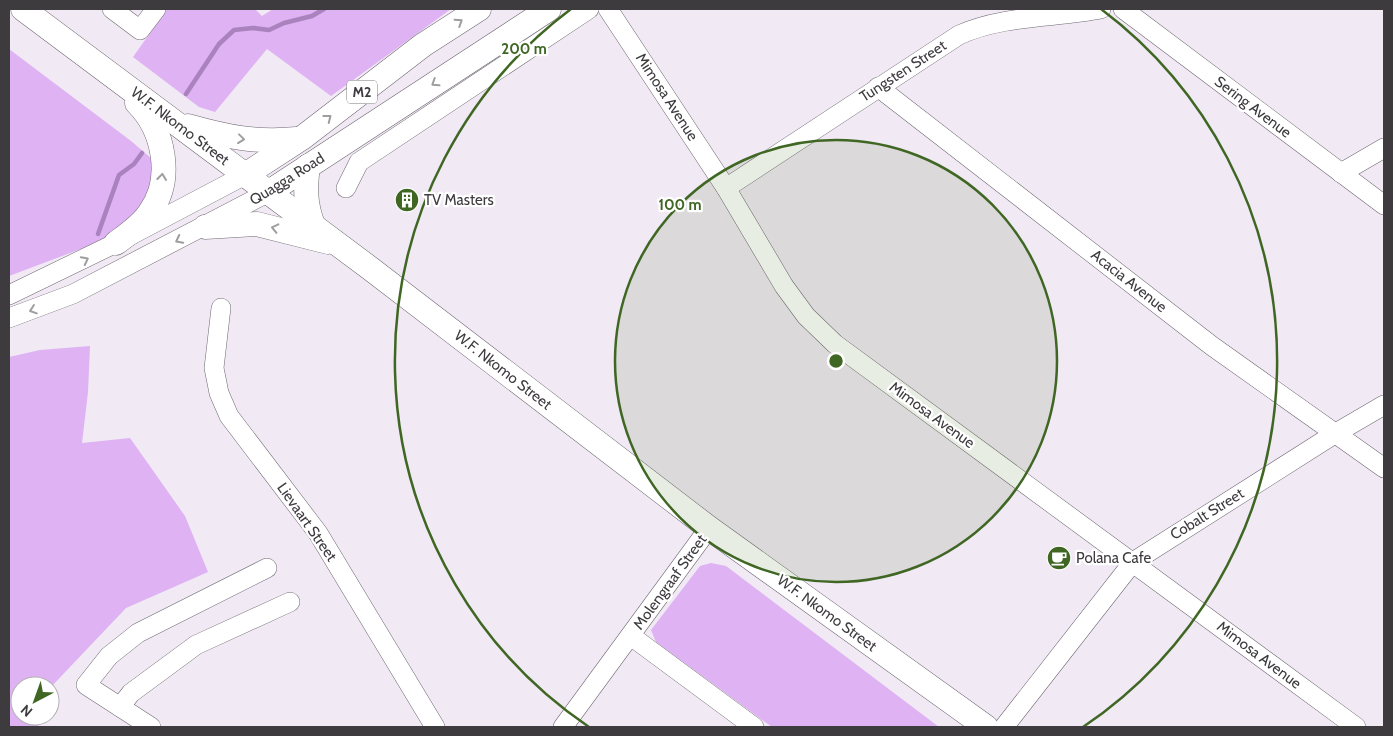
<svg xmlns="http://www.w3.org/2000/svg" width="1393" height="736" font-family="Cabin,sans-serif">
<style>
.green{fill:#deb2f3}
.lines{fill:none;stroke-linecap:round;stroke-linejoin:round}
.stream{stroke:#aa82bd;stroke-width:4.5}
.minor-casing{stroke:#706973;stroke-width:20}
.major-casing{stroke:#706973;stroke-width:25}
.minor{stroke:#fff;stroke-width:19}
.major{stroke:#fff;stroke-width:24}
.oneway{stroke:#9e9d9f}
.ring{fill:none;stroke:#3f6723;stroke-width:2.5}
.labels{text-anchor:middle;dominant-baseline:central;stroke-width:4.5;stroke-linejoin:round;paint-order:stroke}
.shield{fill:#fff;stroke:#787679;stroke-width:1}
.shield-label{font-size:14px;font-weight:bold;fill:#3e3b3f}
.street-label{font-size:15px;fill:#3e3b3f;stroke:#fff}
.poi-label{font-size:15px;fill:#3e3b3f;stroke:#fff;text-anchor:start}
.centre{fill:#3f6723;stroke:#fff;stroke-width:2.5}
.ring-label{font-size:15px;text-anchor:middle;font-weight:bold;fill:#3f6723;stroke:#fff;stroke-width:4.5;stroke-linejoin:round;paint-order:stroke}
</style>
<rect width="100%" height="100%" fill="#f1e9f4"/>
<!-- green -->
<g class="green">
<path d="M167,9H255L262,16L273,9H451L331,96L267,49L215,112L199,107L133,57Z"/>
<path d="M9,49L131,141L152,159L157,177L129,227L94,244L9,276Z"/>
<path d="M90,346L88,392L82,443L130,438L185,516L208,572L126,608L50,688V686H20V716H34L39,727H9V357L40,350Z"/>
<path d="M711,563L726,566L939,727H772L656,642L651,630L700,566Z"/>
</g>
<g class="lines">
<!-- stream -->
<g class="stream">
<path d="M186,94L219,44L234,30L253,28L269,30L284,23L312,16L324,9"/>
<path d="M98,234L119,175L134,164L142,153"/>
</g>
<!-- minor casing -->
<g class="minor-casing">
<g id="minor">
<path d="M112,9L140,30L156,9"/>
<path d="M608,9L726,188L784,286L806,316L835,344L1356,727"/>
<path d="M1123,9L1384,205"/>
<path d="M878,87L1212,346L1384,468"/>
<path d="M1341,173L1384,148"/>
<path d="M346,188L359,162L589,9"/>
<path d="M726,188L959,35C1003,15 1055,18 1101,9"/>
<path d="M9,295L116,243L245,175"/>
<path d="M221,308L214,368L219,393L229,416L318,533L435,727"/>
<path d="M9,318L73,294L269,192"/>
<path d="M631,636L754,727"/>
<path d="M120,707L131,693L196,645L290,602"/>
<path d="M151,727L86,685L109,656L138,633L267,568"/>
<path d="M563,727L709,528"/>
<path d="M1004,727L1133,562L1336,433L1384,405"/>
</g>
</g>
<!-- major casing -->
<g class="major-casing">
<g id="major">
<path d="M23,9L371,269L709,528L986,727"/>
<path d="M188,126C227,137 256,143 297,139"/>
<path d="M308,166C305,188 305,204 313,225"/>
<path d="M245,175L302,138L423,45L479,9"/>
<path d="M269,192L549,9"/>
<path d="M205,227L257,224L328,242"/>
<path d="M116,243C128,234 142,225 150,212C174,179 164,130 137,103"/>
</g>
</g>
<!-- minor -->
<use href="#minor" class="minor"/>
<!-- major -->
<use href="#major" class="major"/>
</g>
<!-- one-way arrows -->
<defs><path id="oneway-chevron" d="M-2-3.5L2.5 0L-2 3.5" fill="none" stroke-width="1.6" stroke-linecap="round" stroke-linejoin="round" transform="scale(1.25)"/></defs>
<g class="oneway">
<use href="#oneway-chevron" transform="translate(459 22) rotate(-33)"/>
<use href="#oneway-chevron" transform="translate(435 83) rotate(147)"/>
<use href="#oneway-chevron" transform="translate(328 118) rotate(-38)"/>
<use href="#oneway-chevron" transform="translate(241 139) rotate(7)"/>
<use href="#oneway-chevron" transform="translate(162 177) rotate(-83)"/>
<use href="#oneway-chevron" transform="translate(275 228) rotate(-167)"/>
<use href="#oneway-chevron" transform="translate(179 240) rotate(153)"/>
<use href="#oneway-chevron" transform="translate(85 260) rotate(-27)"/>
<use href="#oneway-chevron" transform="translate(33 310) rotate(161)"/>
</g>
<!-- distance rings -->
<circle cx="836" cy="361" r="221" fill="#3f6723" fill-opacity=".12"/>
<g class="ring">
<circle cx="836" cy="361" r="221"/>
<path d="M589 727A441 441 0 0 1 571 9M1101 9A441 441 0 0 1 1083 727"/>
</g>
<!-- icons -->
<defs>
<g id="building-disc" transform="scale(1.25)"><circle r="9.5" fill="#3f6723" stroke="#fff"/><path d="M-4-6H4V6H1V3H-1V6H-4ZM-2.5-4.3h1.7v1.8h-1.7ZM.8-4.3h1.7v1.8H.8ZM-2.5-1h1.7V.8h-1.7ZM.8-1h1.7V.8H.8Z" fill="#fff"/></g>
<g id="cafe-disc" transform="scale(1.25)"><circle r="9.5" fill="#3f6723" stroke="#fff"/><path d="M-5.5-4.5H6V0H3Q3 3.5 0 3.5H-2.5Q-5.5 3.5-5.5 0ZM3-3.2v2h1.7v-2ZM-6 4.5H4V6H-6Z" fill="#fff"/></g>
</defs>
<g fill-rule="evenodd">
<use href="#building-disc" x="407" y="200"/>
<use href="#cafe-disc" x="1059" y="558"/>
</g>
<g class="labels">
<!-- shield labels -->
<rect class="shield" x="347" y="80.5" width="30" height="23" rx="4"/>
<g class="shield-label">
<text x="362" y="92">M2</text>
</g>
<!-- street labels -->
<g class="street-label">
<text transform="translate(903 71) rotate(-33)">Tungsten Street</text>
<text transform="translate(667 97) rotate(57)">Mimosa Avenue</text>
<text transform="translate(1253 107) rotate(37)">Sering Avenue</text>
<text transform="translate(180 126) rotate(37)">W.F. Nkomo Street</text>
<text transform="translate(287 179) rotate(-32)">Quagga Road</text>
<text transform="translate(1129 281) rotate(38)">Acacia Avenue</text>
<text transform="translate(503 370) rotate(38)">W.F. Nkomo Street</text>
<text transform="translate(932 415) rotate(36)">Mimosa Avenue</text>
<text transform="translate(1207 514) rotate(-32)">Cobalt Street</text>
<text transform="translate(307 522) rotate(55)">Lievaart Street</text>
<text transform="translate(670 582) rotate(-54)">Molengraaf Street</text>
<text transform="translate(827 613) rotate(36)">W.F. Nkomo Street</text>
<text transform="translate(1259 655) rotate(37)">Mimosa Avenue</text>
</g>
<!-- poi labels -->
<g class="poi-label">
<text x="424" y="200">TV Masters</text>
<text x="1076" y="558">Polana Cafe</text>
</g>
</g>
<circle cx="836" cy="361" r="8" class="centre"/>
<g class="ring-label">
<text x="524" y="54">200 m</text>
<text x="680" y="210">100 m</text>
</g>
<!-- border -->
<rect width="1393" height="736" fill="none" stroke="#3e3b3f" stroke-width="20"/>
<!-- north arrow -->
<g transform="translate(35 701) rotate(221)"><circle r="24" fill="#ffffff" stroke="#b2b1b2"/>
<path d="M0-4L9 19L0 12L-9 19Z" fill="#3f6723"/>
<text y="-8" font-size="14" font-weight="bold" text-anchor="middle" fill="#3e3b3f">N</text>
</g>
</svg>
